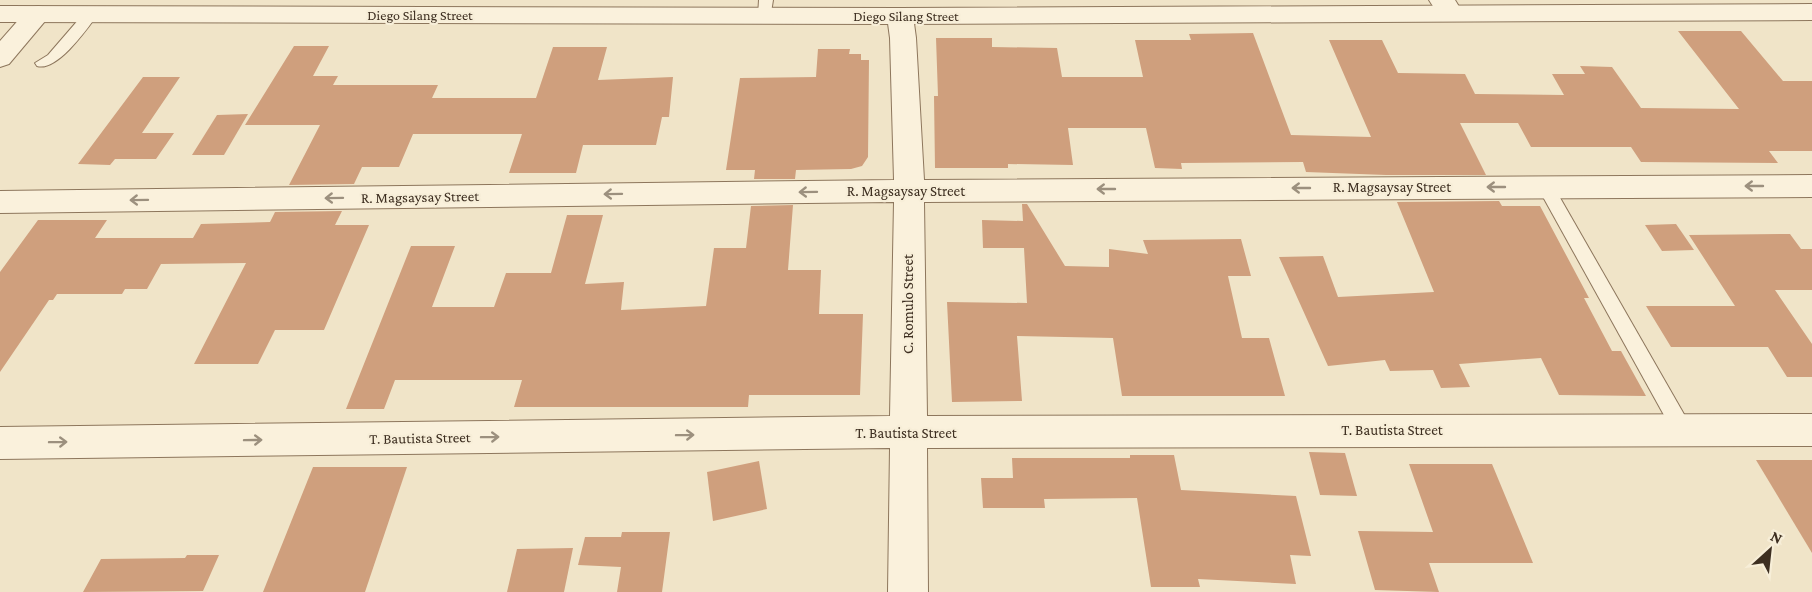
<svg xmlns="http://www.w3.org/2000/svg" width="1812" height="592" font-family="'Crimson Pro',serif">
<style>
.building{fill:#cf9f7d}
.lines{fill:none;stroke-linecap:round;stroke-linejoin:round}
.service-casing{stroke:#8d765c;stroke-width:2}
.minor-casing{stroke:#8d765c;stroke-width:2}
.tertiary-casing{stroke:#8d765c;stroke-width:2}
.service{fill:#faf1dc;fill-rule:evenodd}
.minor{fill:#faf1dc;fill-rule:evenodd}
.tertiary{fill:#faf1dc;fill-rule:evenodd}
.oneway{stroke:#9c907e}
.labels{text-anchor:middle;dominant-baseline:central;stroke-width:4.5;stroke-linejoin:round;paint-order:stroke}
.far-street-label{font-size:14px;fill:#3d2e20;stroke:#f7eed8}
.street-label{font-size:15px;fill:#3d2e20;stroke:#f7eed8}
</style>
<rect width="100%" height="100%" fill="#f0e4c8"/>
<!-- building -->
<g class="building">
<path d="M1678,31H1741L1783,81H1812V151H1769L1778,163L1641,162L1631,147H1531L1518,123H1460L1486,175H1386L1306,172L1303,162L1181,163L1182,169L1155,168L1146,128H1068L1073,165L1008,164V168H935L934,96H938L936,38H992V47L1057,48L1062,77H1143L1135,40H1191L1189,34L1253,33L1291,135L1371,137L1329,40H1382L1398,73L1465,74L1475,94L1564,95L1552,74H1585L1580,66L1612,67L1641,108L1739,109Z"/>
<path d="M294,46H329L313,76H338L333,85H438L432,98H536L553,47H607L598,80L673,77L669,117H662L656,145H583L576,173H509L522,134H413L399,167H362L354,184L289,185L320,125H245Z"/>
<path d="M818,49H850L849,54H861V60H869L868,157L862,166L851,169L796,170L795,179H754L755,170H726L740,78L816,77Z"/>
<path d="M143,77H180L142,133H174L156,159H115L110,165L78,164Z"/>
<path d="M248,114L224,155H192L217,115Z"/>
<path d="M1499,201L1502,206H1540L1589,298H1584L1612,351H1621L1646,396L1559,395L1541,358L1459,364L1470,387L1441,388L1433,370L1390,371L1385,360L1328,366L1279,257L1323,256L1338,297L1434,292L1397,202Z"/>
<path d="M1022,204H1027L1065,266L1109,267V249L1148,254L1143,240L1241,239L1251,276H1228L1242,338H1269L1285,396H1122L1113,338L1017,336L1022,401L952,402L947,302L1027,303L1024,248H983L982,220L1023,221Z"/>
<path d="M793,205L788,270H821L819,314H863L860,395H749L748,407H514L522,380H395L384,409H346L411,246H455L432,307H494L506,273H551L567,215H603L585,284L624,282L621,310L706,306L714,248H746L751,206Z"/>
<path d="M342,211L335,225H369L324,330H275L258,364H194L246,263L161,264L147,289H125L122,294H57L53,300H49L0,372V272L38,220H107L95,238H193L201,224L270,222L275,212Z"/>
<path d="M1676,224L1694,250L1662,251L1645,225Z"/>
<path d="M1790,234L1801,249H1812V290H1775L1812,344V377H1787L1768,347H1671L1646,306H1735L1689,235Z"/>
<path d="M1309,452L1345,453L1357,496L1320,495Z"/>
<path d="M1130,455H1174L1181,490L1296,496L1311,556L1290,555L1296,584L1198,579L1200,587H1151L1137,498L1044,499L1045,508H983L981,478H1013L1012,458H1130Z"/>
<path d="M1756,460H1812V553Z"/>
<path d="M759,461L767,509L713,521L707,472Z"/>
<path d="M1409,464H1492L1533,563H1429L1439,592L1375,590L1358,531L1433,532Z"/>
<path d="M313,467H407L365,592H263Z"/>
<path d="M622,532H670L662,592H617L621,567L578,565L585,537H621Z"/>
<path d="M573,548L564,592H507L517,549Z"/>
<path d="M187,555H219L203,591L83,592L101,559L185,558Z"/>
</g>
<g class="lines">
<!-- service casing -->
<g class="service-casing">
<g id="service">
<path d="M759,0H773L770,19L765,20L758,16Z"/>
<path d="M91,10L98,14C87,29 57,72 37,66L35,63L48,55L86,11Z"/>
<path d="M1545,180L1551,182L1689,423L1692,429L1689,435L1682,438L1675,435L1537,186L1539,182Z"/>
</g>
</g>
<!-- minor casing -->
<g class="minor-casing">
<g id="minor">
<path d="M1429,0H1455L1463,13L1459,19L1450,21L1441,19Z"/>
<path d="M38,6L47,8L51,14L9,64L0,67V41L29,8Z"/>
<path d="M900,8L909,10L913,16L916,38L924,180L1812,175V197L924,202L927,416L1812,414V446L927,448L928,592H888L890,448L0,459V427L890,416L894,202L0,213V191L894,180L890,38L887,16L891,10Z"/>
</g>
</g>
<!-- tertiary casing -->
<g class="tertiary-casing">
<path id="tertiary" d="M1812,4V20L900,24L0,22V6L900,8Z"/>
</g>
<!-- service -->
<use href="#service" class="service"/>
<!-- minor -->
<use href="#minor" class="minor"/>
<!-- tertiary -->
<use href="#tertiary" class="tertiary"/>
</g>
<!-- one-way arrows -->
<defs><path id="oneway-shaft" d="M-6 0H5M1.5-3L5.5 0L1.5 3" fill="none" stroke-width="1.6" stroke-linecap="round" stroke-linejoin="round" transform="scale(1.5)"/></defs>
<g class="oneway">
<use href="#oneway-shaft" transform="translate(1754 186) rotate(-180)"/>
<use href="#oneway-shaft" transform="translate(1496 187) rotate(180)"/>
<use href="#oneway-shaft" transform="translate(1301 188) rotate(180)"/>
<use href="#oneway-shaft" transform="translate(1106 189) rotate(180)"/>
<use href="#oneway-shaft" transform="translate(808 192) rotate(179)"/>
<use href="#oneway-shaft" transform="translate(613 194) rotate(179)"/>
<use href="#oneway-shaft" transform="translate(334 198) rotate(179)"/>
<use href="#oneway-shaft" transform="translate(139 200) rotate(179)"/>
<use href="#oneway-shaft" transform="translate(685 435) rotate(-1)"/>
<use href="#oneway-shaft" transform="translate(490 437) rotate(-1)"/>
<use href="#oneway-shaft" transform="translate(253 440) rotate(-1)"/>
<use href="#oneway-shaft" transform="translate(58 442) rotate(-1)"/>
</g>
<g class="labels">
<!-- far-street labels -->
<g class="far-street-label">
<text x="420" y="15">Diego Silang Street</text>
<text x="906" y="16">Diego Silang Street</text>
</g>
<!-- street labels -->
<g class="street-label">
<text x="1392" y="187">R. Magsaysay Street</text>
<text x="906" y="191">R. Magsaysay Street</text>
<text transform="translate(420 197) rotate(-1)">R. Magsaysay Street</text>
<text transform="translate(908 304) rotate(-90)">C. Romulo Street</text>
<text x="1392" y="430">T. Bautista Street</text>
<text x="906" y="433">T. Bautista Street</text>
<text transform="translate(420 438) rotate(-1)">T. Bautista Street</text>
</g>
</g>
<!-- north arrow -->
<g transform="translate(1770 550) rotate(27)" stroke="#f7eed8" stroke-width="4.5" paint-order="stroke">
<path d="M0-4.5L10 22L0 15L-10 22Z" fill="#3d2e20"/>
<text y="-9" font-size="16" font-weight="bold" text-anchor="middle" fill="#3d2e20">N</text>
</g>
</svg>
